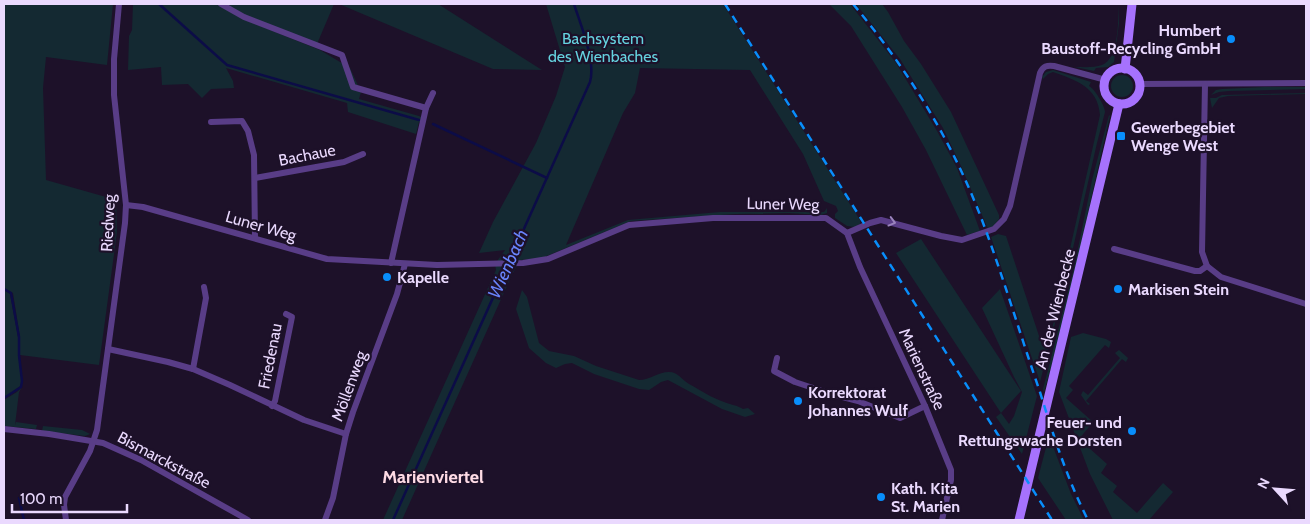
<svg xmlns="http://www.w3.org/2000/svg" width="1310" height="524" font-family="Cabin,sans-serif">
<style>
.green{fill:#142932}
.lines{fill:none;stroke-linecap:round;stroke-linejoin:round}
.stream{stroke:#0c0c47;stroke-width:2.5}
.street{stroke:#593d87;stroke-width:6}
.secondary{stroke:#a672fd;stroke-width:9}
.rail{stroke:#088efb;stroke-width:2.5;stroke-dasharray:8 6;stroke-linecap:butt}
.oneway{stroke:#9a83bd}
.poi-dot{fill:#088efb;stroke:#1d1129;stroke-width:2}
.labels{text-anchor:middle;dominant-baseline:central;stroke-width:4.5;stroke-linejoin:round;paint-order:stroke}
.poi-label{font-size:16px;font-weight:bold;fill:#ead9fe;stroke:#1d1129;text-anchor:start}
.park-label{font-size:16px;fill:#65d2df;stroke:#1d1129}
.street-label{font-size:16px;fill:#ead9fe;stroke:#1d1129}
.water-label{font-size:18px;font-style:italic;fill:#6984fc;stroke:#1d1129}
.neighbourhood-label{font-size:18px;font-weight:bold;fill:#fedbe5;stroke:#1d1129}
</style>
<rect width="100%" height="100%" fill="#1d1129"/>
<!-- green -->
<g class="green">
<path d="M4,4H113L107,65L46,57L43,88L46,180L106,197L112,196L116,193L117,232L99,365L20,355V337L13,293L4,288Z"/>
<path d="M133,4H217L243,19L320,50L350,68L361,92L359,99L419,116L425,119L424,123L419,122L416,134L348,112L347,103L226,68L233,81L234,88L211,89L202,98L188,84L162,85L161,67L128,70L129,36L132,30Z"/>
<path d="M226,4H334L317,44L245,15Z"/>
<path d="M339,4H438L542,70L493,69Z"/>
<path d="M546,4H723L860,220V224L855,227L847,226L835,218V214L838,211L836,206L824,201L803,154L750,70L640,68L635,93L623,113L566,245L628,220L720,212H824L827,208V213L821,215L789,213L736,214L631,221L542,258L520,260L511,277L402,520H383L496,270L495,264L505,250L479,253L493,222L536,143L556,96L565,67Z"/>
<path d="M829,4H850L896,63L937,131L957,168L980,231L967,235L926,150L902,107L851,26Z"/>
<path d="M856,4H882L888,12L904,41L921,64L951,112L999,215V219L992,228L988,229L961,166L943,128L900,59Z"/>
<path d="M1119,4V23L1114,62L1108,67L1096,68L1094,71L1075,67C1083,67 1094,68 1102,65C1119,59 1118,20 1119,4Z"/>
<path d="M1053,70L1091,82L1089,86C1095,89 1105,106 1105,112L1097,143L1063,292L1040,382L991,237L998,234L1006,236L1042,345L1045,348L1048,347L1100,115C1098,87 1076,80 1053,72L1048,74L1043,79L1042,77L1046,72Z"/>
<circle cx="1122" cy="86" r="11"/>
<path d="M1264,87H1306V89L1229,91L1219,92L1211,95L1216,90L1222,89Z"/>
<path d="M1306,93V94L1228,96L1219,98L1212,108L1210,98H1216L1222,95Z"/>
<path d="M1109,115L1110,116C1088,208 1071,301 1044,392L1043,389L1074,268L1092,180Z"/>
<path d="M921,239L1021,391L1001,413L1009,424L1014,416L1022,392L1014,377L982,308L1000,289L1037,396L1022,454L996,417L1001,413L896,253Z"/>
<path d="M4,290L10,294L18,337V355L22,381L20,386L4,398Z"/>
<path d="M522,290L527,297L539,343L549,351L574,356L596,366L639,380C650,380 658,372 669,372C678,372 682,380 689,384C700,390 712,398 724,402C731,405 737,405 743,409L748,408L755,414L745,417L722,409L668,380L661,382L649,390L639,389L594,374L572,363L565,364L556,368L546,363L529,348L516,309Z"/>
<path d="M1083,333L1106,339L1111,342L1109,348L1105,345L1069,386L1073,390L1066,398L1093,422L1079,439L1107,464L1101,473L1117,486L1113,492L1137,513L1163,483L1173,492L1149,520H1113L1090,474L1059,392L1071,337Z"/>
<path d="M1119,350L1128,358L1126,362L1122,359L1086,401L1090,404L1088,405L1081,395L1083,391L1088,395L1120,358L1115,353Z"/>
<path d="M22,387L19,392L15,425L16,422L37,425L36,429L4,426V400L17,392Z"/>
<path d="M43,426L82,430L90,434L85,436L42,431Z"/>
<path d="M1049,436L1071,494L1084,520H1066L1038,478Z"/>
</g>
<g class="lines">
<!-- stream -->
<g class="stream">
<path d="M159,4L227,65L419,120"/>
<path d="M433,124L547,178"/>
<path d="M4,289L11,293L19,337V355L22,381L21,387L4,398"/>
<path d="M19,498L24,520"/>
<path d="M393,520L590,82C596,61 581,26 574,4"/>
</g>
<!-- street -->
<g class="street">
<path d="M221,4L244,17L342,55L353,87L426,108"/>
<path d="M1140,84L1306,83"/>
<path d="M1205,84L1202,252L1207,266L1221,277L1306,304"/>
<path d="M211,122L242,121L248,131L254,155L255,238"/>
<path d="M255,178L344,162L363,154"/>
<path d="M126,205L143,207L327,259L437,265L523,263L548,259L629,225L713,218H826L847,233L860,267L925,406L951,470V480L942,520"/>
<path d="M847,233L870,223L881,220L941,236L962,240L994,229L1004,219L1010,206L1040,73C1043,66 1047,65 1054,66L1106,80"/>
<path d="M1114,249L1195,271H1200L1207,266"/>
<path d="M391,263L426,108L433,93"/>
<path d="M108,349L168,362L193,369L230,385L304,420L346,434"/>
<path d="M777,358L774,371L795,382L831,394L858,401L900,418L925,406"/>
<path d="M193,369L206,298L204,287"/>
<path d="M272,406L275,401L292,317L286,314"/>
<path d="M4,429L49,434L103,443L141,460L248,520"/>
<path d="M66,520L64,505L65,497L90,451L97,430L125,223L126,205L114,95V59L119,4"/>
<path d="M325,520L333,498L346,434L353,412L397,294L405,264"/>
</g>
<!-- secondary -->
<g class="secondary">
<circle cx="1122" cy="86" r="18"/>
<path d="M1125,69L1132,4"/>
<path d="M1019,520L1119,104"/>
</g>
<!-- rail -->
<g class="rail">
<path d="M725,4L1052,520"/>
<path d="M853,4C910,72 956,147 986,231C1005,283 1021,337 1039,389C1053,434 1067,479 1088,520"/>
</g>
</g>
<!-- one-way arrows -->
<defs><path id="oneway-chevron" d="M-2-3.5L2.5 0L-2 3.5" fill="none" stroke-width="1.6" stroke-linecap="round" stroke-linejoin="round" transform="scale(1.25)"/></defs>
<use class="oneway" href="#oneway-chevron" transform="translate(892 222) rotate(15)"/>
<!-- markers -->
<g class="poi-dot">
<circle cx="1231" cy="39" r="5"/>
<rect x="1116" y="131" width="10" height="10" rx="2.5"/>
<circle cx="387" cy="277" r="5"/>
<circle cx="1118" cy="289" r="5"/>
<circle cx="798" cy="401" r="5"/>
<circle cx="1132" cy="431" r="5"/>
<circle cx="881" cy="497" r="5"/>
</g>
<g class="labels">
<!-- poi labels -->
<g class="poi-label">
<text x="1221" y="30" text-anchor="end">Humbert<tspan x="1221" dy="18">Baustoff-Recycling GmbH</tspan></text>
<text x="1131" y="127">Gewerbegebiet<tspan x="1131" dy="18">Wenge West</tspan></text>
<text x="397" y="277">Kapelle</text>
<text x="1128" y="289">Markisen Stein</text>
<text x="808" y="392">Korrektorat<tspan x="808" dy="18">Johannes Wulf</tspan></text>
<text x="1122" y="422" text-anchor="end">Feuer- und<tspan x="1122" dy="18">Rettungswache Dorsten</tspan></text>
<text x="891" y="488">Kath. Kita<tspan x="891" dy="18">St. Marien</tspan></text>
</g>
<!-- park labels -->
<g class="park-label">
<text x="603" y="38">Bachsystem<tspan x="603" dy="18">des Wienbaches</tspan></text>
</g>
<!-- street labels -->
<g class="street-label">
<text transform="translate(307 155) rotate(-11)">Bachaue</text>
<text transform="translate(783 204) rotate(1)">Luner Weg</text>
<text transform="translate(108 223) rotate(-87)">Riedweg</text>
<text transform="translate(261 226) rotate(16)">Luner Weg</text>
<text transform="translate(1055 309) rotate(-76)">An der Wienbecke</text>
<text transform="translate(270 356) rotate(-79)">Friedenau</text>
<text transform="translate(922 369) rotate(65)">Marienstraße</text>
<text transform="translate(349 386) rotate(-70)">Möllenweg</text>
<text transform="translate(164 460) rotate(28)">Bismarckstraße</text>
</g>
<!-- water labels -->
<g class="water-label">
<text transform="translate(508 264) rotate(-66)">Wienbach</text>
</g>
<!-- neighbourhood labels -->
<g class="neighbourhood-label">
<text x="433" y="477">Marienviertel</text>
</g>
</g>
<!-- border -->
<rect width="1310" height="524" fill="none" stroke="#ead9fe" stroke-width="10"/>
<!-- north arrow -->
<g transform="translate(1275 489) rotate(296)" stroke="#1d1129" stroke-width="4" paint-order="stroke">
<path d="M0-4L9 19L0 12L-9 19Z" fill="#ead9fe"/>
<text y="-8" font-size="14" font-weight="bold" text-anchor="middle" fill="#ead9fe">N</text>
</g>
<!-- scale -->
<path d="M12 504v8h115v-8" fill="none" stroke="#ead9fe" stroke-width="2.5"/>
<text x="20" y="504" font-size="15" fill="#ead9fe" stroke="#1d1129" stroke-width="4" paint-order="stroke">100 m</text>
</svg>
